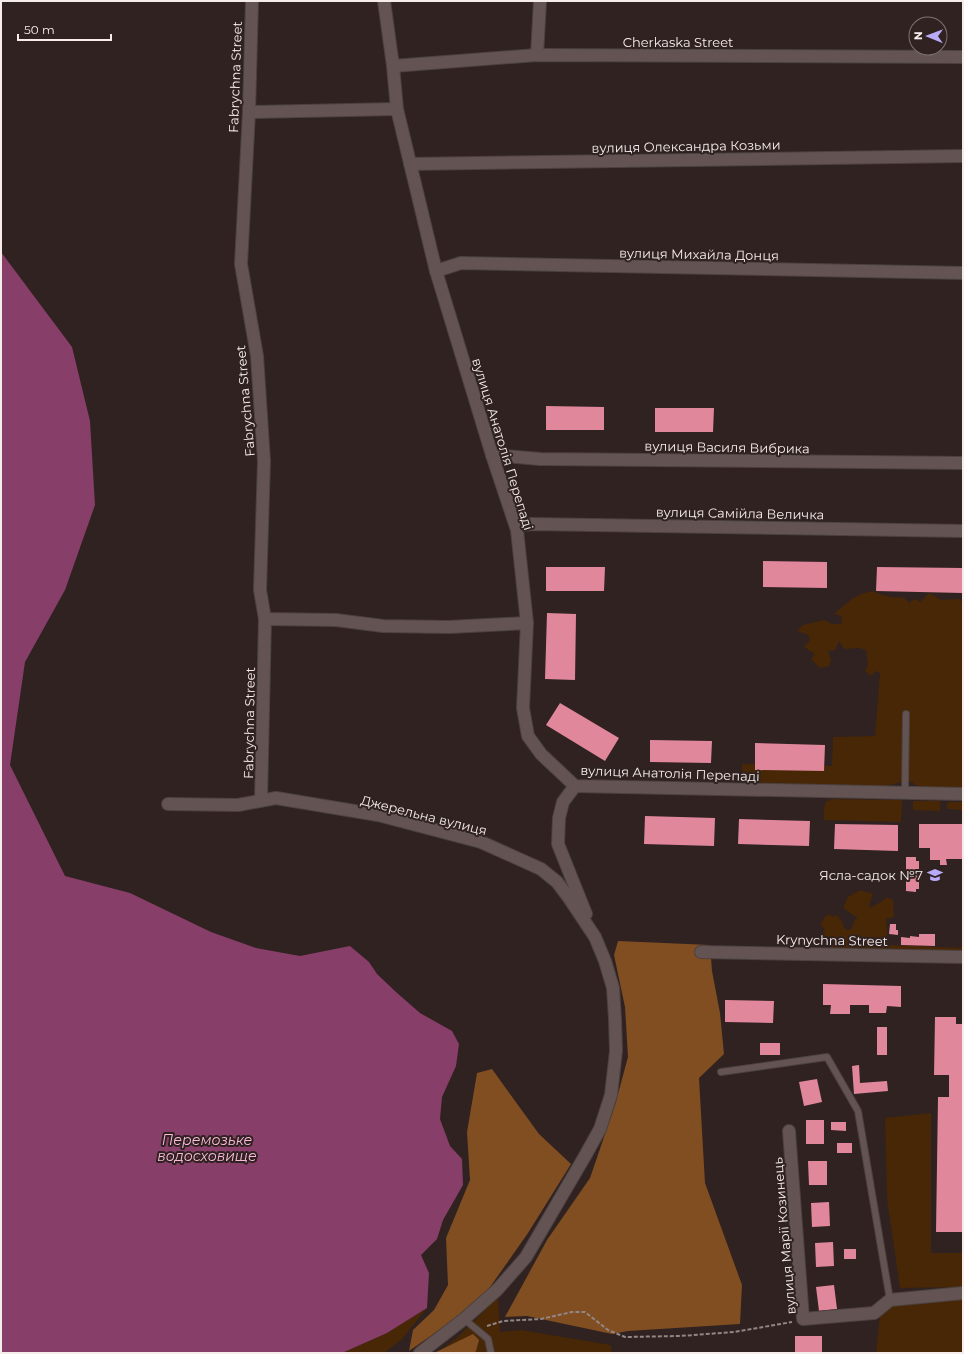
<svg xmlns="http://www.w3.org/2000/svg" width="964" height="1354" font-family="Montserrat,sans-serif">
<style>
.green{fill:#472706}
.forest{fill:#804e21}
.water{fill:#873e68}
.building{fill:#e1879c}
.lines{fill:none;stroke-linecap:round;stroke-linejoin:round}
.lane-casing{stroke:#4c4140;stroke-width:8}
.street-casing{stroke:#4c4140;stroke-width:14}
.path{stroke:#928786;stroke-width:2;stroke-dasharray:4 2;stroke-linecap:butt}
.lane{stroke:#635453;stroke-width:6}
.street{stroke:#635453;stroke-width:12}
.labels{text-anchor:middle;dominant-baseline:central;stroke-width:4;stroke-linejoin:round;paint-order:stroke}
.street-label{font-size:13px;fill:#f5eceb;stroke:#2f2221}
.poi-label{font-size:13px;fill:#f5eceb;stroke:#2f2221;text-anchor:end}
.water-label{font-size:14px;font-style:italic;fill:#fdbbdc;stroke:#2f2221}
</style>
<rect width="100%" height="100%" fill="#2f2221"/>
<!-- green -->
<g class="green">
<path d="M872,591C878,593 885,596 891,597C899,598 904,595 909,603L915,599L920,602L929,593L941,600L958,599L963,602V788C951,789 920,792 912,782H902L882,787L742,783V764L832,766L833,737L875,736L880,673L876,671L871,676L865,671L868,664L866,650L859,648L844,649L839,641L835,650L828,651L831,660L829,666L820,668L811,659L815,654L804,647L810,640L808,635L797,631L803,625L824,620L832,624H841L842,616L834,614C847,603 855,594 872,591Z"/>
<path d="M831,799L902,800L901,822L824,820V808L826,802Z"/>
<path d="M913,801H940V811L913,810Z"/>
<path d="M949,802H963V810L948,809L946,806Z"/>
<path d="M860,890L873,894L869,904L870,908L884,900L886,897L893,900L894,917L886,919L888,945L963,948V953L878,950L868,949H830L831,945L822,934L825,929L820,925L825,917L829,914L833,917L837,915L842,922L844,928L847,930L851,929L855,919L858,918L843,908L848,897Z"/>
<path d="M931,1113V1253H963V1287L900,1288L887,1199L885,1118Z"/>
<path d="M963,1296V1353H876L880,1315L890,1305Z"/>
<path d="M498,1297L500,1332L520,1330L611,1345L612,1353H437L458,1337Z"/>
<path d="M427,1308L401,1340L384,1353H342L387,1333Z"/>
</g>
<!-- forest -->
<g class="forest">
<path d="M618,941L710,945L712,971L720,1013L724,1054L699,1078L705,1183L742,1285L740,1324L628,1331L612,1334L527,1316L505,1317L547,1240L590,1178L615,1105L628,1057L625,1007L614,955Z"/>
<path d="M492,1069L539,1134L571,1164L528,1233L488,1290L452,1321L409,1351L413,1330L434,1310L448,1285L446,1238L470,1180L467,1132L477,1073Z"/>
<path d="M473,1334L479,1340L476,1351L474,1353H434Z"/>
</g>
<!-- water -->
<path class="water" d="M1,252L72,347L90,421L95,505L65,590L25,662L10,765L65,876L130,893L211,932L256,948L300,956L350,946L369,962L377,974L396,992L420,1013L452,1031L459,1044L456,1066L442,1097L440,1119L450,1146L462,1159L463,1185L443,1220L437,1239L421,1255L429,1273L427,1308L387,1333L342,1353H1Z"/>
<!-- building -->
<g class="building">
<path d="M546,406L604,407V430H546Z"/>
<path d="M655,408H714L713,432H655Z"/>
<path d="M763,561L827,562V588L763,587Z"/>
<path d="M546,567H605L604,591H546Z"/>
<path d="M877,567L963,568V593L876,591Z"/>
<path d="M547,613L576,614L575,680L545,679Z"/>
<path d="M560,703L619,738L605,761L546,725Z"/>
<path d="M650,740L712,741L711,763L650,762Z"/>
<path d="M755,743L825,745L824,771L755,770Z"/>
<path d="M645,816L715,818L714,846L644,844Z"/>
<path d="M739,819L810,821L809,846L738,844Z"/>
<path d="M835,824L898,825V851L834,849Z"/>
<path d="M919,824H963V859H946L947,865H940V860H930V848H919Z"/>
<path d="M906,857H916V861H919V889H916V892L906,891Z"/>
<path d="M890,924H896V930H898V935L889,934Z"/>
<path d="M919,934H935V946L901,945V937L910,938V936L919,937Z"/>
<path d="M823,984L901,986V1007L887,1006L886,1013H869V1005H850V1014H830L831,1005H823Z"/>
<path d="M725,1000L774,1001L773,1023L725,1022Z"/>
<path d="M935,1017H956V1024H963V1232H936L938,1097H949V1075H934Z"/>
<rect x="877" y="1027" width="10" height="28"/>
<rect x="760" y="1043" width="20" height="12"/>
<path d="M859,1065L860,1083L887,1081L888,1091L854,1094L852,1066Z"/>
<path d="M817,1079L822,1102L804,1106L799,1082Z"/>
<rect x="806" y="1120" width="18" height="24"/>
<path d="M831,1122H846V1131L831,1130Z"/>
<rect x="837" y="1143" width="15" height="10"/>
<path d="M808,1161H827V1185H809Z"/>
<path d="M829,1202L830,1226L812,1227L811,1203Z"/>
<path d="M833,1242L834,1266L816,1267L815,1243Z"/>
<rect x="844" y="1249" width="12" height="10"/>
<path d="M834,1285L837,1309L819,1311L816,1287Z"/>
<rect x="795" y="1336" width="27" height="17"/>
</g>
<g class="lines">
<!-- lane casing -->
<g class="lane-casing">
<g id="lane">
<path d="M905,792L906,714"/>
<path d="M721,1072L827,1057L858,1111L890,1300"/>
<path d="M464,1319L488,1339L491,1353"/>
</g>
</g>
<!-- street casing -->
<g class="street-casing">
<g id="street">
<path d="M252,1L249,112L241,264L257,356L264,461L260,590L265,619L261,800"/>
<path d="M384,1L393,66L397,109L436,271L492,455L517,530L527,623L523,708L528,736L541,754L575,786L963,794"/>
<path d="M537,55L540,1"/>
<path d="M393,66L537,55L963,57"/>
<path d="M249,112L397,109"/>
<path d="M410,164L963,156"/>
<path d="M436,271L461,263L963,273"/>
<path d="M492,455L540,459L963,463"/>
<path d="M516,526L531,524L963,531"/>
<path d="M265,619L336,620L383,626L449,627L527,623"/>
<path d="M575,786L563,802L559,818L558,844L586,914"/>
<path d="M168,804L238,805L276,798L378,815L481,842L541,869L557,882L569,898L595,937L605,961L613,988L615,1019L616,1051L611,1095L600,1129L585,1156L526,1257L497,1290L464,1319L420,1353"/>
<path d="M701,952L963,957"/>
<path d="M789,1131L803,1319L874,1313L890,1300L963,1293"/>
</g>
</g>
<!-- path -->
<path class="path" d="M487,1326L503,1321L541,1319L572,1312H585L608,1330L625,1337L680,1336L734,1332L792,1322"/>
<!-- lane -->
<use href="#lane" class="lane"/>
<!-- street -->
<use href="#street" class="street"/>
</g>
<!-- icons -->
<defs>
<g id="school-bare" transform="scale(1.2)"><path d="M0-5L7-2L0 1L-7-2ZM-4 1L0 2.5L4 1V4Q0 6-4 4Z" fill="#b9abf7" stroke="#2f2221" stroke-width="2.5" paint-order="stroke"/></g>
</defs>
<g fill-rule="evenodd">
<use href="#school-bare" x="935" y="875"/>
</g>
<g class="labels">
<!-- street labels -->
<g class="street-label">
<text x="678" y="42">Cherkaska Street</text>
<text transform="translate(235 77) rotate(-88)">Fabrychna Street</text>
<text transform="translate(686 146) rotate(-1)">вулиця Олександра Козьми</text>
<text transform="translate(699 254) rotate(1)">вулиця Михайла Донця</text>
<text transform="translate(245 401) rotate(-95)">Fabrychna Street</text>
<text transform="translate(503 444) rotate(73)">вулиця Анатолія Перепаді</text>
<text transform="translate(727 447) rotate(1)">вулиця Василя Вибрика</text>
<text transform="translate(740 513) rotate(1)">вулиця Самійла Величка</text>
<text transform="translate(249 723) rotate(-89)">Fabrychna Street</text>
<text transform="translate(670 773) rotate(2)">вулиця Анатолія Перепаді</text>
<text transform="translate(424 815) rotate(14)">Джерельна вулиця</text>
<text transform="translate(832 940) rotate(1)">Krynychna Street</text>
<text transform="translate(784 1236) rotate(-95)">вулиця Марії Козинець</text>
</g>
<!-- poi labels -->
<g class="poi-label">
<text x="923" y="875">Ясла-садок №7</text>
</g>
<!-- water labels -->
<g class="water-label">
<text x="207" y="1140">Перемозьке<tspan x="207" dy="16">водосховище</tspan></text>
</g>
</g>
<!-- border -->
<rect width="964" height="1354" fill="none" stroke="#f5eceb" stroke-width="4"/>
<!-- north arrow -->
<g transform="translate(928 36) rotate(271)"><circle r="19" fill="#2f2221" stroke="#7e7372"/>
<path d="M0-3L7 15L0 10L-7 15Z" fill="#b9abf7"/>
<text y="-6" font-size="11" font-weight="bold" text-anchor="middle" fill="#f5eceb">N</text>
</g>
<!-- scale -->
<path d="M18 34v6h93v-6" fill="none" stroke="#f5eceb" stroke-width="2"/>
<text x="24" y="34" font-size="12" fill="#f5eceb" stroke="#2f2221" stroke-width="3" paint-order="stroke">50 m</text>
</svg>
